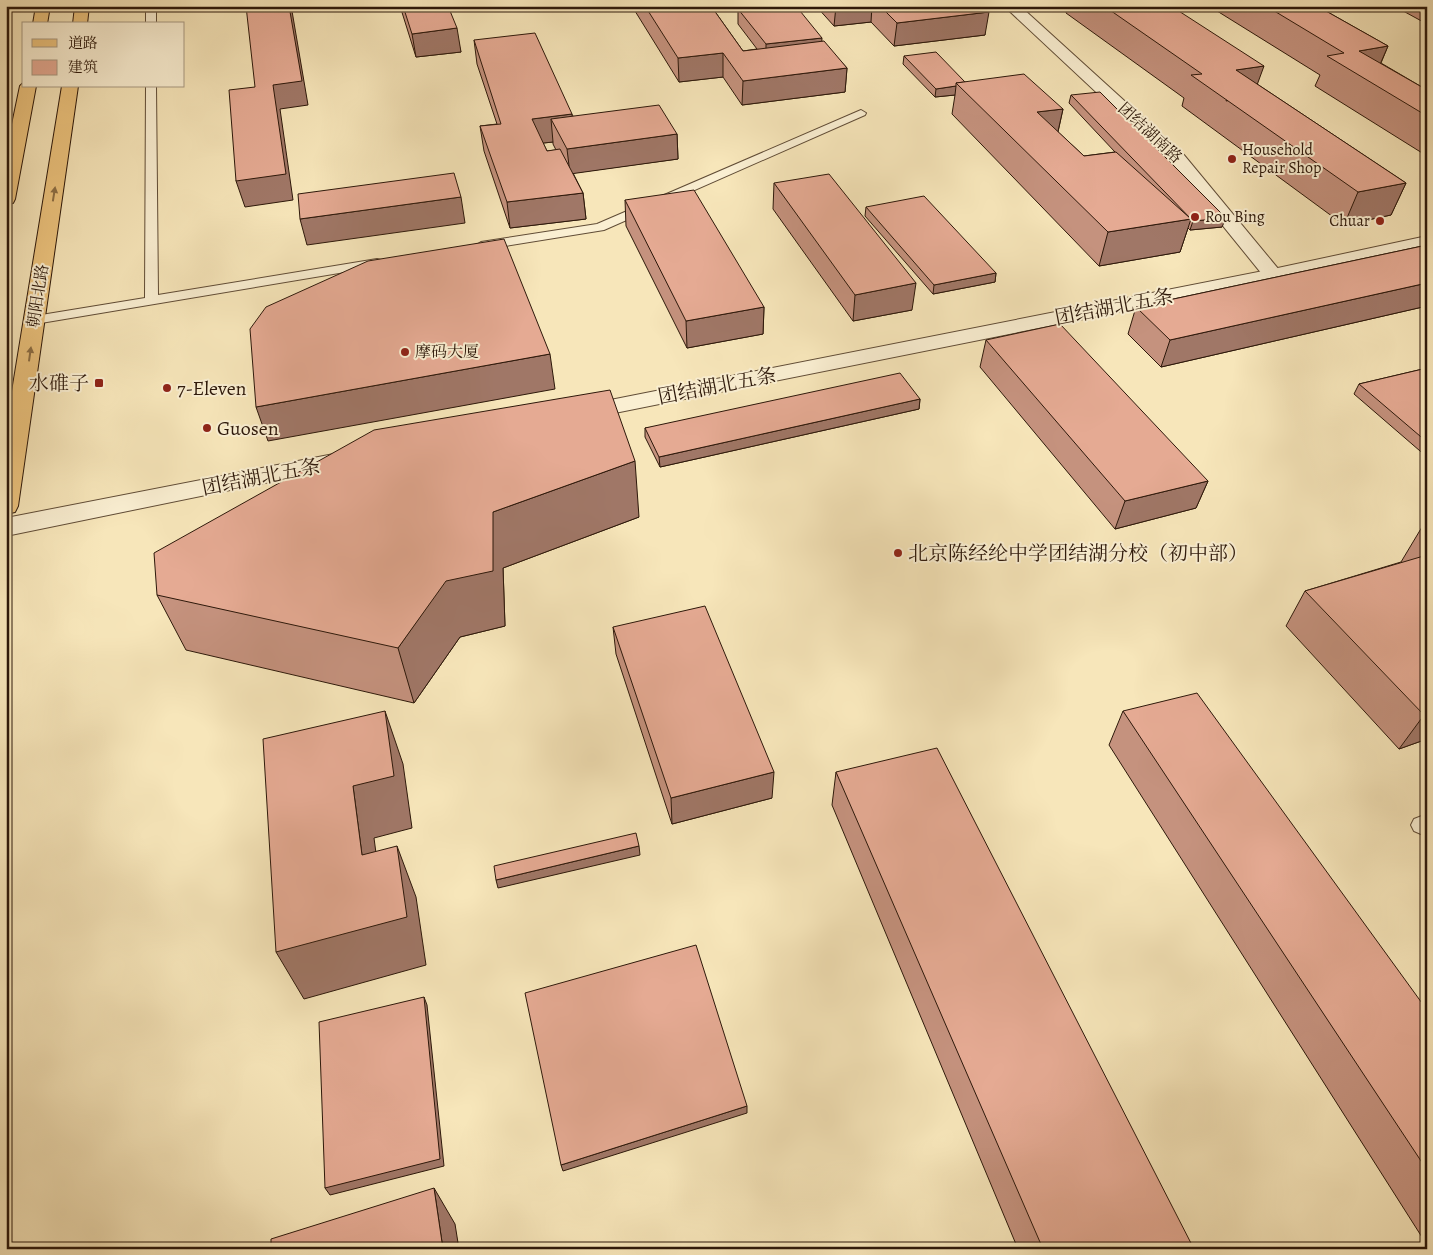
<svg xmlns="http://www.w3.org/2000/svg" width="1433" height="1255" font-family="Alegreya,'Noto Serif SC',serif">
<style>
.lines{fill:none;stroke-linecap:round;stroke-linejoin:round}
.service-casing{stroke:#604c36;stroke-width:2}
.minor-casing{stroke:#604c36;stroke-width:2}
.tertiary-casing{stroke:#604c36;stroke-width:2}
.primary-casing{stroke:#2d180a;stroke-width:2}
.service{fill:#faefd2;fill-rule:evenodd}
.minor{fill:#faefd2;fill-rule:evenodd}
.tertiary{fill:#faefd2;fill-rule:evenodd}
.primary{fill:#ecc37d;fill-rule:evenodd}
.wall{fill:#c5927e;stroke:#2d180a;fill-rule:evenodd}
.shaded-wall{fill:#a07767;stroke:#2d180a}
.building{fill:#e5aa93;stroke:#2d180a}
.oneway{fill:#8c6e44}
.poi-dot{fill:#8f2418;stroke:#faefd2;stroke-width:2}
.labels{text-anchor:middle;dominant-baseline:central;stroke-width:4;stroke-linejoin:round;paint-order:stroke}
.far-street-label{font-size:16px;fill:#2d180a;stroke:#faefd2}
.far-poi-label{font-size:16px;fill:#2d180a;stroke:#faefd2;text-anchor:start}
.street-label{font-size:20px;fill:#2d180a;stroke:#faefd2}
.poi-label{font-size:20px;fill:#2d180a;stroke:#faefd2;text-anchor:start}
</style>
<rect width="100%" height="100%" fill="#f7e6ba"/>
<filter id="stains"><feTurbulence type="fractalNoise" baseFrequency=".004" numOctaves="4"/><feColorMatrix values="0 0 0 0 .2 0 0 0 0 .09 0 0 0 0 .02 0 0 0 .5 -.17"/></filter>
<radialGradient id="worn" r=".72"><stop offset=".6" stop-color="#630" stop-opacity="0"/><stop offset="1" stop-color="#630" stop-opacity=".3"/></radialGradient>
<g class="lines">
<!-- service casing -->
<g class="service-casing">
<g id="service">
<rect x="146" y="6" width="10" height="18"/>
<path d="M1027,6H1047L1016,14L1011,11Z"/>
<path d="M146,86H156L158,295L377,259L381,260L383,263L381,266L35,324L30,323L28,320L30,317L35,316L145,298Z"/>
<path d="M861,110L866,113L865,115L604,230L481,250L475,246L481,242L597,224Z"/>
<path d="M1427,814V832L1421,834L1414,831L1411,825L1414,819Z"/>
</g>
</g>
<!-- minor casing -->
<g class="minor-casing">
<path id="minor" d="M1004,6H1020L1184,155L1280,271L1283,275L1280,279L1273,281L1266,279L1172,163Z"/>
</g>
<!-- tertiary casing -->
<g class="tertiary-casing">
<g id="tertiary">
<path d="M1427,236V248L1273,281L580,420L572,418L569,413L572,408L580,406L1273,269Z"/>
<path d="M344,452L352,455L356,460L352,465L6,536V518Z"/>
</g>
</g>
<!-- primary casing -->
<g class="primary-casing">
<g id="primary">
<path d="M36,6H50L47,24H33Z"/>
<path d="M75,6H89L87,24H73Z"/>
<path d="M24,82V86H36L15,199L13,203L6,204V153L20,86Z"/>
<path d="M62,86H78L18,506L15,512L6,514V428Z"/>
</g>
</g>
<!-- service -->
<use href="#service" class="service"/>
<!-- minor -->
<use href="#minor" class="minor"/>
<!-- tertiary -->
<use href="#tertiary" class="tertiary"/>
<!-- primary -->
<use href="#primary" class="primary"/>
</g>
<!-- wall -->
<g class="wall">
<path d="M400,6H448L461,52L416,57Z"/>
<path d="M635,6H711L743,51L757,49L738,24V9L822,41L847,68L845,92L742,105L723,77L679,82L635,11Z"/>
<path d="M816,6H983L985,35L894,46L871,22L834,26Z"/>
<path d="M1067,6H1171L1257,84L1406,183L1391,215L1344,225L1182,106L1184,98L1066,13Z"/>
<path d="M1209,6H1317L1388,46L1381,63L1427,90V156L1315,86L1320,75Z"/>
<path d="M1394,6H1427V24Z"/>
<path d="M474,40L572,114V116L677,134L678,159L573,173L583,193L586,219L510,228L484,151L480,126L497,124L477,64ZM553,142V144L556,150L547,151L543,143Z"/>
<path d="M904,56L965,82L1063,109L1058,132L1084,156L1115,152L1069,103L1071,95L1222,227L1190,230L1188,228L1180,252L1099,266L952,114L955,95L935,97L903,64Z"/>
<path d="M774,183L912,310L853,321L773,209Z"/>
<path d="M625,200L764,307L763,334L687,348L626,226Z"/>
<path d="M866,207L996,273L995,282L933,294L865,216Z"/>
<path d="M1427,245V306L1161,367L1128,334L1136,307Z"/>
<path d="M986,340L1208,481L1196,508L1115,529L980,367Z"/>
<path d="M1427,368V457L1354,394L1359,384Z"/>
<path d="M920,399L919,409L660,467L645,437V428Z"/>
<path d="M639,517L503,568L505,626L460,637L414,703L186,650L157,595Z"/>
<path d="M1427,526V739L1399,749L1286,626L1305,591L1401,562L1422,527Z"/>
<path d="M613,627L772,798L672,824L616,654Z"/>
<path d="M1123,711L1427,1010V1245L1109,745Z"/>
<path d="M836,772L1194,1249H1018L832,805Z"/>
</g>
<!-- shaded-wall -->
<g class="shaded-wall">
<path d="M289,6H291L292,11L308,105L280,109L293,200L245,207L236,181L273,85Z"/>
<path d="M836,6H872L871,22L834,26Z"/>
<path d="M989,12L985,35L894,46L897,23Z"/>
<path d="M457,28L461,52L416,57L412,34Z"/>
<path d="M822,38L821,54L766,61V44Z"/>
<path d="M1388,46L1375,76L1359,51Z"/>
<path d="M723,53V77L679,82L678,58Z"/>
<path d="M1264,66L1253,96L1226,101L1236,70Z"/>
<path d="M847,68L845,92L742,105L743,81Z"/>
<path d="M956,86L955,95L935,97L936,89Z"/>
<path d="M1063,109L1056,140L1037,112Z"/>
<path d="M572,114L574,139L551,119L553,142L534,144L532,119Z"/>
<path d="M677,134L678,159L570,174L567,149Z"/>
<path d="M1406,183L1391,215L1344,225L1358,192Z"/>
<path d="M583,193L586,219L510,228L507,202Z"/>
<path d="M461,197L465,223L307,245L300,219Z"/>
<path d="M1226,218L1222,227L1190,230L1193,221Z"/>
<path d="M1191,219L1180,252L1099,266L1108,232Z"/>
<path d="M996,273L995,282L933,294L934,285Z"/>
<path d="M916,283L912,310L853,321L855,295Z"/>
<path d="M1427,283V306L1161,367L1170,340Z"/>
<path d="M764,307L763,334L687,348L686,321Z"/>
<path d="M550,354L555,389L268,441L256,407Z"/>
<path d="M920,399L919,409L660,467L659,457Z"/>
<path d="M635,461L639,517L503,568L505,626L460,637L414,703L398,648L493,512Z"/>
<path d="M1208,481L1196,508L1115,529L1125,501Z"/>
<path d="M385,711L403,764L412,828L374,838L383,906L362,855L353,786Z"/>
<path d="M1427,714V739L1399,749L1424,715Z"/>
<path d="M774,772L772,798L672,824L671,798Z"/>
<path d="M397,846L416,897L426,965L304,999L276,952Z"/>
<path d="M639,846L640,855L498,888L496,880Z"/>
<path d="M424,997L427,1005L444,1166L330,1195L325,1188Z"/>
<path d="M747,1106V1113L563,1171L561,1165Z"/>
<path d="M434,1188L455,1224L459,1249H443Z"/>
</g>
<!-- building -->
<g class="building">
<path d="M246,6H289L302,81L273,85L286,174L236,181L229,90L255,87Z"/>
<path d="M403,6H448L457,28L412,34Z"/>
<path d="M645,6H711L743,51L824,41L847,68L743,81L723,53L678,58Z"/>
<path d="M759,6H796L822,38L766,44L738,9Z"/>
<path d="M880,6H983L989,12L897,23Z"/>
<path d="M1104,6H1171L1264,66L1236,70L1406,183L1358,192L1191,75L1202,74Z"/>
<path d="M1266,6H1317L1388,46L1359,51L1427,90V116L1327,56L1344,53Z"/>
<path d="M535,33L572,114L532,119L547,151L560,149L583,193L507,202L480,126L501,124L474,40Z"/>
<path d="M936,52L965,82L956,83V86L936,89L904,56Z"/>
<path d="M1024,74L1063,109L1037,112L1084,156L1116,152L1191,219L1108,232L956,83Z"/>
<path d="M1100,92L1226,218L1193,221L1071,95Z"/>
<path d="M659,105L677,134L567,149L551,119Z"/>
<path d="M454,173L461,197L300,219L298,194Z"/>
<path d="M829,174L916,283L855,295L774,183Z"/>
<path d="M694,190L764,307L686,321L625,200Z"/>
<path d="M924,196L996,273L934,285L866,207Z"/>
<path d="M504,239L550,354L256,407L250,329L266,307L368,261Z"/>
<path d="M1427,245V283L1170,340L1136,307Z"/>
<path d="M1060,324L1208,481L1125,501L986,340Z"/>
<path d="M1427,368V442L1359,384Z"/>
<path d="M900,373L920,399L659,457L645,428Z"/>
<path d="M610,390L635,461L493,512V571L446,581L398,648L157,595L154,553L374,430Z"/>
<path d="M1427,526V531L1422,527Z"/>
<path d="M1427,555V714L1424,715L1305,591Z"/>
<path d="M705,606L774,772L671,798L613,627Z"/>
<path d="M1197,693L1427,1010V1170L1123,711Z"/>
<path d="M385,711L394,776L353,786L362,855L397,846L407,917L276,952L263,739Z"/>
<path d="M937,748L1194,1249H1043L836,772Z"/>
<path d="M636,833L639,846L496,880L494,866Z"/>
<path d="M696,945L747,1106L561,1165L525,993Z"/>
<path d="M424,997L440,1159L325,1188L319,1022Z"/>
<path d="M434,1188L443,1249H271V1239Z"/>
</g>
<!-- one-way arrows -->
<defs><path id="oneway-solid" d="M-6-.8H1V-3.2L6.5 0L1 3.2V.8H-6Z" transform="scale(1.25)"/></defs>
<g class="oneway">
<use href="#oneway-solid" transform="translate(54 194) rotate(-81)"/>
<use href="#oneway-solid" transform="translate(30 354) rotate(-82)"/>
</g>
<!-- markers -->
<g class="poi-dot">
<circle cx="1232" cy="159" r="5"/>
<circle cx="1195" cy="217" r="5"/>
<circle cx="1380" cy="221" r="5"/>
<circle cx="405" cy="352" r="5"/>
<rect x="94" y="378" width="10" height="10" rx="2.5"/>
<circle cx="167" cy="388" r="5"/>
<circle cx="207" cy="428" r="5"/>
<circle cx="898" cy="553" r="5"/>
</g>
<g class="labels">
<!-- far-street labels -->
<g class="far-street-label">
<text transform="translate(1150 133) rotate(43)">团结湖南路</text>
<text transform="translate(38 296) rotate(-81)">朝阳北路</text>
</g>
<!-- far-poi labels -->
<g class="far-poi-label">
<text x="1242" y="150">Household<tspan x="1242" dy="18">Repair Shop</tspan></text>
<text x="1205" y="217">Rou Bing</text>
<text x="1370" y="221" text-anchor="end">Chuar</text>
<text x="415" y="352">摩码大厦</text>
</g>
<!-- street labels -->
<g class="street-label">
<text transform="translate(1114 307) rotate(-11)">团结湖北五条</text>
<text transform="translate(717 386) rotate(-11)">团结湖北五条</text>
<text transform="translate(261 477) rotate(-11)">团结湖北五条</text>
</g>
<!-- poi labels -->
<g class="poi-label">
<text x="89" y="383" text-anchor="end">水碓子</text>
<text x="177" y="388">7-Eleven</text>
<text x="217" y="428">Guosen</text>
<text x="908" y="553">北京陈经纶中学团结湖分校（初中部）</text>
</g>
</g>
<!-- margin -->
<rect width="1433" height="1255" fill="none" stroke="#f7e6ba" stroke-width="25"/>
<rect x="8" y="8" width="1418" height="1240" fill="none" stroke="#2d180a" stroke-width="2.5"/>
<rect x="12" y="12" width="1408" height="1230" fill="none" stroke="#2d180a"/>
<!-- legend -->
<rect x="22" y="22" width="162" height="65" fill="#faefd2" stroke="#a89982"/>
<rect x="32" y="39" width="25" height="8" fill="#ecc37d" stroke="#a89982"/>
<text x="68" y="48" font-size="15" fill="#2d180a">道路</text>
<rect x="32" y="60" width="25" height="15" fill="#e5aa93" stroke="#a89982"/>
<text x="68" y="72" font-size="15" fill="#2d180a">建筑</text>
<rect width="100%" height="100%" filter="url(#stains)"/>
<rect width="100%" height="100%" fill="url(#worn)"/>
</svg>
